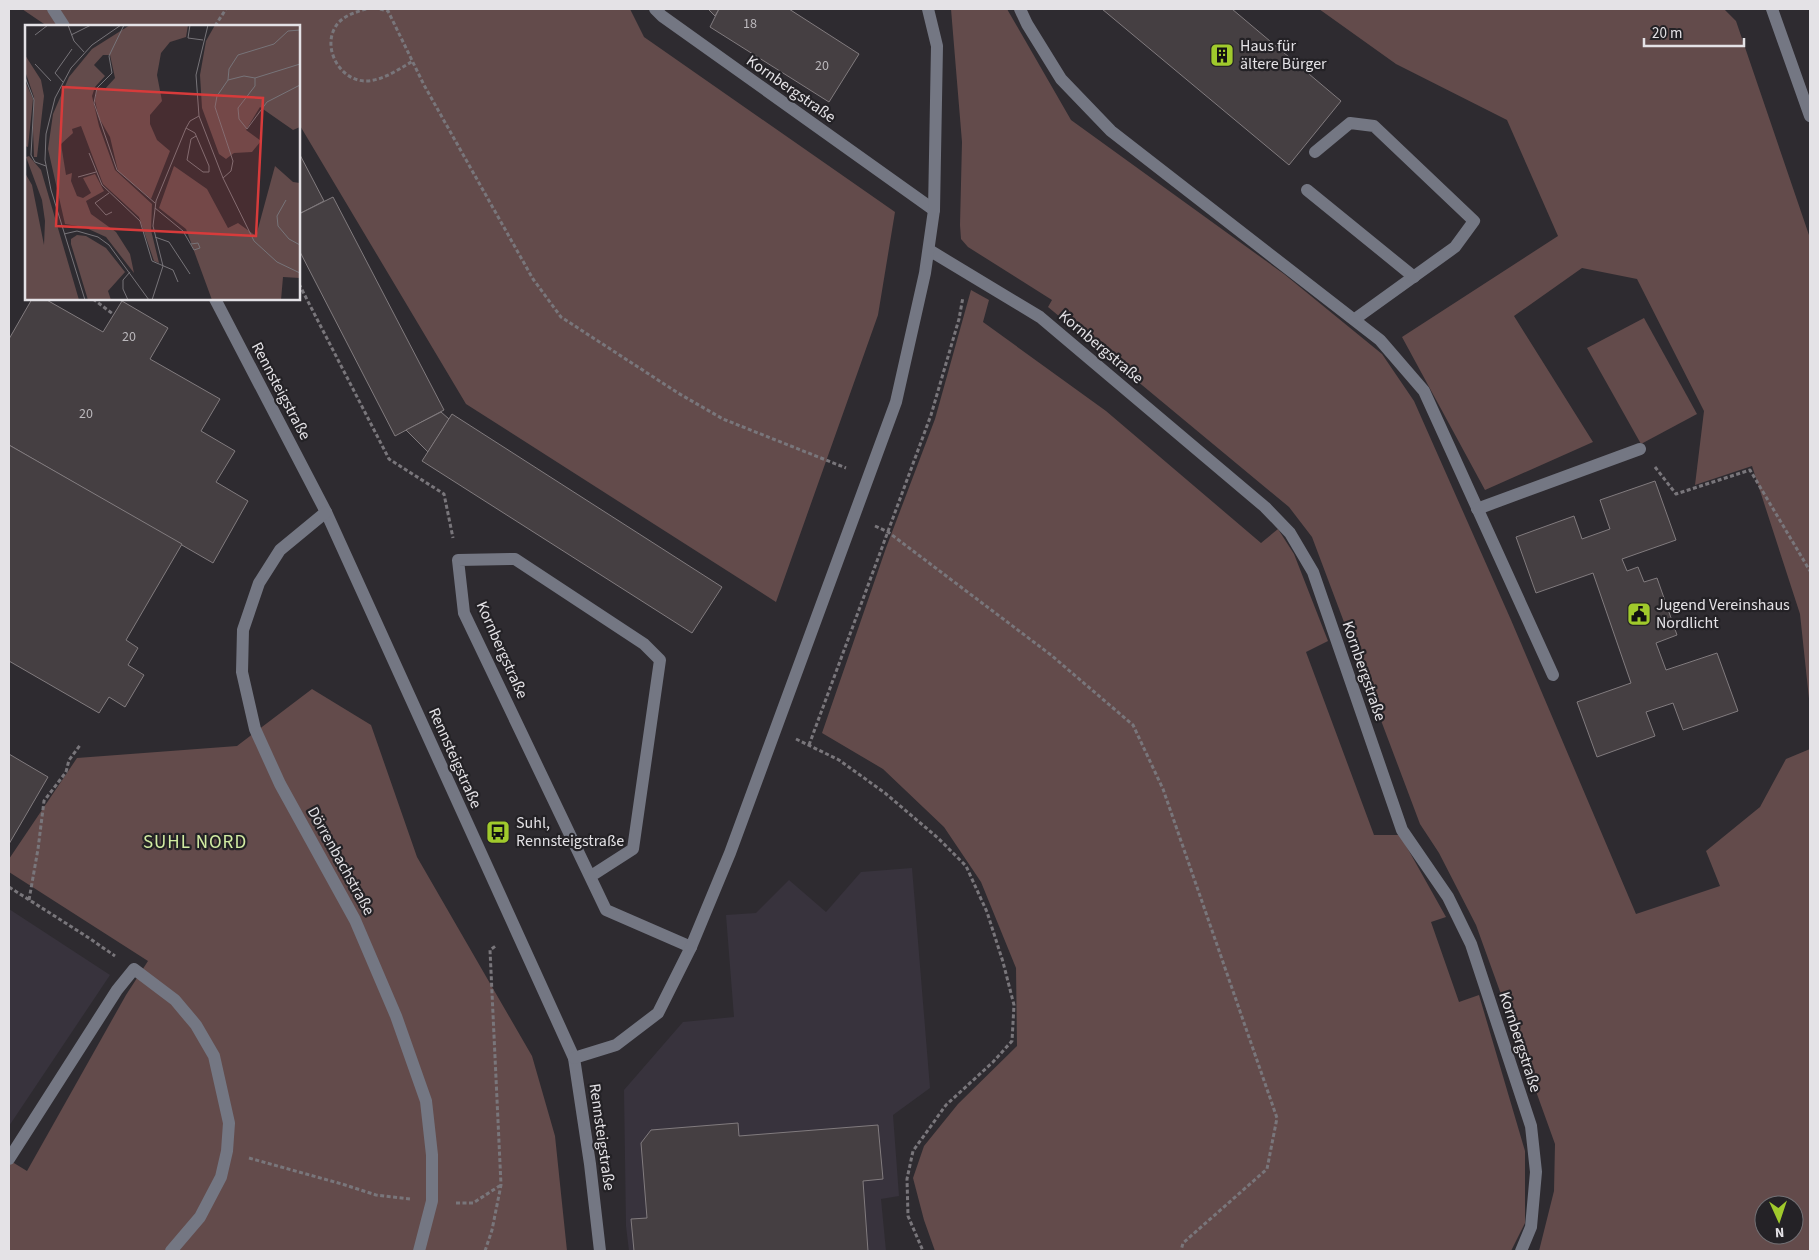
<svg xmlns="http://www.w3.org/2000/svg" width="1819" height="1260" font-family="'Source Sans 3',sans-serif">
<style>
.built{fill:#38333d}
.green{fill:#634b4b;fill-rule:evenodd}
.building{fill:#453f42;stroke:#817b7e}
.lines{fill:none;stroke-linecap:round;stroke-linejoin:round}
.path{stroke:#79767b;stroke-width:3;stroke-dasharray:4 2.5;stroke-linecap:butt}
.minor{stroke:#747783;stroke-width:12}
.labels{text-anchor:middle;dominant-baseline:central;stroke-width:4.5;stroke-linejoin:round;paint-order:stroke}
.number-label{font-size:14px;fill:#bcb9bd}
.poi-label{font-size:16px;fill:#e4e2e6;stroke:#242226;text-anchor:start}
.street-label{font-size:16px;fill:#e4e2e6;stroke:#242226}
.quarter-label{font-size:19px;letter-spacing:1px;fill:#d2eca2;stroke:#242226}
.inset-road{fill:none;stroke:#777479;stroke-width:1}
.view{fill:#d73b3b;fill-opacity:0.15;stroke:#d73b3b;stroke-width:2.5}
.inset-edge{fill:none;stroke:#e4e2e6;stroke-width:2.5}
</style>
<rect width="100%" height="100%" fill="#2e2b30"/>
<!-- built -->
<g class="built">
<path d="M912,868L930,1088L893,1115L899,1196L881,1199L886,1251H629L626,1226L624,1090L683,1022L734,1017L726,915L756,913L789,880L826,912L861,872Z"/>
<path d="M9,909L110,975L9,1126Z"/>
</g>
<!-- green -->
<g class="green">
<path d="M22,9H630L644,37L895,212L878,315L776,602L466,404L299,124V26H47Z"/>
<path d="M951,9H1007L1071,120L1284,274L1382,354L1414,401L1511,620L1636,914L1720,886L1706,851L1760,807L1786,759L1810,749V1251H1539L1554,1191L1555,1144L1476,925L1439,853L1420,824L1312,537L1289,507L1048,307L1052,300L968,247L961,239L960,225L962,142ZM1764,1205H1794V1235H1764Z"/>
<path d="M1319,9H1724L1736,21L1810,238V708L1800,614L1752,466L1695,485L1704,411L1637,279L1582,268L1514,316L1593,442L1485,490L1402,337L1558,236L1507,120L1396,64Z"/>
<path d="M971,290L989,300L983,322L1106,411L1261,543L1278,529L1294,554L1328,641L1306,652L1374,835H1400L1446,917L1431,922L1459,1002L1479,995L1525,1151V1223L1511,1251H935L924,1220L913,1178L924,1146L958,1104L1017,1046L1016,968L981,882L944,827L883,769L822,733L886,548L935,419Z"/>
<path d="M1644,318L1697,414L1641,444L1587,348Z"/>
<path d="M312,689L371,725L417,857L532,1056L555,1136L567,1251H9V1160L27,1171L126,995L148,961L9,872V859L77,758L237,746Z"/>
</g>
<!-- building -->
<g class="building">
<path d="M708,9H719L715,16Z"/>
<path d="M719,9H789L859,54L829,102L710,27Z"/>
<path d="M1102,9H1232L1341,101L1289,165Z"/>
<path d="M299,153L324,201L299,214Z"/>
<path d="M333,197L444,410L395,436L299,250V214Z"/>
<path d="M32,299H45L103,332L122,301L168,328L150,359L220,399L201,431L235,451L216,482L248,501L213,563L9,445V339Z"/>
<path d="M441,412L449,419L428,452L406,430Z"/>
<path d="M452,414L722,587L692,633L422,461Z"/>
<path d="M9,445L182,544L126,640L138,648L128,665L144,675L125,707L109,697L99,713L9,661Z"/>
<path d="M1655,481L1676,540L1622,559L1627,571L1638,567L1644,582L1657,578L1677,635L1656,643L1666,670L1717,653L1738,711L1683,730L1673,703L1646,712L1655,736L1597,757L1577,702L1631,683L1593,573L1536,593L1516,537L1574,516L1582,539L1610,529L1600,500Z"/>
<path d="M9,754L48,777L9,844Z"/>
<path d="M738,1123L739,1136L878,1125L883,1179L863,1181L868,1251H634L631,1219L647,1218L641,1143L651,1130Z"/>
</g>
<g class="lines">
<!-- path -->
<g class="path">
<path d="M366,9C356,12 346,15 339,22C319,44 339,82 367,81C384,80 399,69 413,61"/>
<path d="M380,9L388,11L424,85L533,279L561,317L678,393L723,419L846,468"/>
<path d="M215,26L226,9"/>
<path d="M299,284L389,459L444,494L453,538"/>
<path d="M93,299L113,314"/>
<path d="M1655,467L1676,494L1750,470L1810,571"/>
<path d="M875,526L888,532L1051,655L1133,725L1163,789L1277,1118L1267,1169L1183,1243L1181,1251"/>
<path d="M796,739L839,760L885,793L938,838L966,866L987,912L1003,962L1014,1005L1012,1041L993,1062L946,1105L913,1151L907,1179L908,1216L923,1251"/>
<path d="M809,745L931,415L959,319L963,297"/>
<path d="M9,887L89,938L115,956"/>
<path d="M29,900L38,849L44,801L66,772L69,760L81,744"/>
<path d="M249,1158L342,1184L376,1195L410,1199"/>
<path d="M456,1203H473L501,1185"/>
<path d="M485,1251L492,1230L501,1185L490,950L497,945"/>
</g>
<!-- minor -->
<g class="minor">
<path d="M53,9L64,26"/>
<path d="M655,9L662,16L934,210"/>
<path d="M1020,9L1027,24L1061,79L1111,131L1380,340L1424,391L1553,675"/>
<path d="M1772,9L1810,116"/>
<path d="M1315,152L1350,123L1374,126L1474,221L1455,247L1355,319"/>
<path d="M1307,190L1414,277"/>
<path d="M929,250L1040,317L1265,507L1290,533L1313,572L1402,830L1448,897L1471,944L1531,1126L1536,1172L1531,1227L1521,1251"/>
<path d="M215,299L326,512L574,1058L590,1164L600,1251"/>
<path d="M1477,509L1640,449"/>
<path d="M326,512L280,550L259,583L243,630L242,672L255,729L280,784L355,920L396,1016L426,1101L432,1155V1201L419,1251"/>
<path d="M591,876L633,849L660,660L644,644L515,559L458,560L464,613L606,910L691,947"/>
<path d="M574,1058L616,1045L658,1013L691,947L730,853L896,402L925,273L934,210L937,46L928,9"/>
<path d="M9,1159L117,990L134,969L175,1000L196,1025L214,1056L229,1123L227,1151L221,1177L200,1217L171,1251"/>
</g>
</g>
<!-- icons -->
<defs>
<g id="building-square" transform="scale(1.25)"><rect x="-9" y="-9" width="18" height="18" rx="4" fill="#a0ca2c" stroke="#242226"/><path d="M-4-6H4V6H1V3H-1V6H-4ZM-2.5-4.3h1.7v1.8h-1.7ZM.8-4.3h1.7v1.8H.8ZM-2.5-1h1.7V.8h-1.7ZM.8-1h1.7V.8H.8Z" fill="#111"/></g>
<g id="civic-square" transform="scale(1.25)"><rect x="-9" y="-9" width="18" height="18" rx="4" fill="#a0ca2c" stroke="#242226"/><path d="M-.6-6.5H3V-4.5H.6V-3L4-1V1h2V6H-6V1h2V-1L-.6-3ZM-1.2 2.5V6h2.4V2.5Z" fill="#111"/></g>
<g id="bus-square" transform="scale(1.25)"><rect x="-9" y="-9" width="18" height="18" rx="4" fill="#a0ca2c" stroke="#242226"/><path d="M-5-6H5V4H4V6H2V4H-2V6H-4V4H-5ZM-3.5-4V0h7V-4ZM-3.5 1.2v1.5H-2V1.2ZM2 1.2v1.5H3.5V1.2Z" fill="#111"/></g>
</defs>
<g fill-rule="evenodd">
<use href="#building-square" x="1222" y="55"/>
<use href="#civic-square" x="1639" y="614"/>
<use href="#bus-square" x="498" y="832"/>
</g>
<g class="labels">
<!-- number labels -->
<g class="number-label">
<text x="750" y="24">18</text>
<text x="822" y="66">20</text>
<text x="129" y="337">20</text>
<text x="86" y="414">20</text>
</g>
<!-- poi labels -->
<g class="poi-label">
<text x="1240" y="46">Haus für<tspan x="1240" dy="18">ältere Bürger</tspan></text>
<text x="1656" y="605">Jugend Vereinshaus<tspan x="1656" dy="18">Nordlicht</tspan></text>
<text x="516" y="823">Suhl,<tspan x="516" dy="18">Rennsteigstraße</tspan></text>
</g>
<!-- street labels -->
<g class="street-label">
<text transform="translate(791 89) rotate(35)">Kornbergstraße</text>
<text transform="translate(1101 347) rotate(40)">Kornbergstraße</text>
<text transform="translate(281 391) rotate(62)">Rennsteigstraße</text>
<text transform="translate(502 650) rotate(66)">Kornbergstraße</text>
<text transform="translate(1364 671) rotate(71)">Kornbergstraße</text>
<text transform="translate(455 758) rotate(66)">Rennsteigstraße</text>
<text transform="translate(341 861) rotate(61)">Dörrenbachstraße</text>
<text transform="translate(1520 1042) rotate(72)">Kornbergstraße</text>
<text transform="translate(602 1137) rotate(82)">Rennsteigstraße</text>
</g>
<!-- quarter labels -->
<g class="quarter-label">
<text x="195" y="842">SUHL NORD</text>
</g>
</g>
<!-- overview -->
<g transform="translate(25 25)">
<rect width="275" height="275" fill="#2e2b30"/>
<path d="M105,0H163L161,12L145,17L136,28L132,50L137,76L125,90V99L132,115L145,126L126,174L93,146L85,112L74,93L70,76L72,64L79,65L90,53L85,30H78L69,40L80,51L70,62L67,71L74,101L90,145L127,179L126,205L134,238L129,236L114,192L78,159L56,101L47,104L48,108L36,119L41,150L47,148L46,156L52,171L58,173L66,168L58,153L70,149L79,166L61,176L66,189L91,207L105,229L109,248L81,212L59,202L40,199L23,124L28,89L44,52L67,24ZM190,0H275V102L268,105L235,82L221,105L236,116L227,127L209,128L201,134L194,129L177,83L175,50L181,16ZM0,30L16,55L19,71L12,132H9L8,104L9,72L0,46ZM0,56L8,74L3,122L0,121ZM4,131L16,145L54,275H0V148L7,160L19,220L20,196L17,175L1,132ZM149,141L182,164L203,203L213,198L231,211L250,141L268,157L275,158V253L258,252L256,275H187L161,204L134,183ZM52,210L61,211L81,223L100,247L83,266L86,275H63L46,219V214Z" fill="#634b4b"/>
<path class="inset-road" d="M43,0L49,16L59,27M99,0L84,31L87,48L72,63L69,78L92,145L130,178M165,0L163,13L178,15M183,0L171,50L174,91L198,153L229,216L252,237L275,248M275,5L263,6L249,19L213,30L204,44L203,55L219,51L230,53L275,39M10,10L23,0M46,10L66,0M10,39L26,56M0,52L9,75L6,130L10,137L21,141M230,53V61L213,83L214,94L222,104L242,77L275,60M38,57L30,48L47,24M161,103L170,108L184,141V147H178L162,135L166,114L171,111M64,128L77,160L115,196L127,236L148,245L153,257M53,152L71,147M198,153L206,146L208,136L190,82L192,71L203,55M84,168L70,178L81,190L87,187M261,175L252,191L253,201L264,214L275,220M130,183L158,206L169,225L175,223L173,218L166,219M39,209L52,206L73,212L84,220L124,275M130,212L144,217L165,249M60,275L26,165L20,135L21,109L30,73L46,43L67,20L96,0M103,275L98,264V255L105,247M127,275L138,241L128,201L131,176L161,103L165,96L174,91"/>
<path class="view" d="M38,62L238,73L231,211L31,201Z"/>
<rect width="275" height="275" class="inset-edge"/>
</g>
<!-- border -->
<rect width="1819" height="1260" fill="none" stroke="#e4e2e6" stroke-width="20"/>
<!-- north arrow -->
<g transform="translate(1779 1220) rotate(177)"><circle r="24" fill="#242226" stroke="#716f73"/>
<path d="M0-4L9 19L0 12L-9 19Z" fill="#a0ca2c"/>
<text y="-8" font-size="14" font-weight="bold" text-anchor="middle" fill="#e4e2e6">N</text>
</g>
<!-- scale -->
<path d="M1644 38v8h100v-8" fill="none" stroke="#e4e2e6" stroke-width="2.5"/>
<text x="1652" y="38" font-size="15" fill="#e4e2e6" stroke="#242226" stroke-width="4" paint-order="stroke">20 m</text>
</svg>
